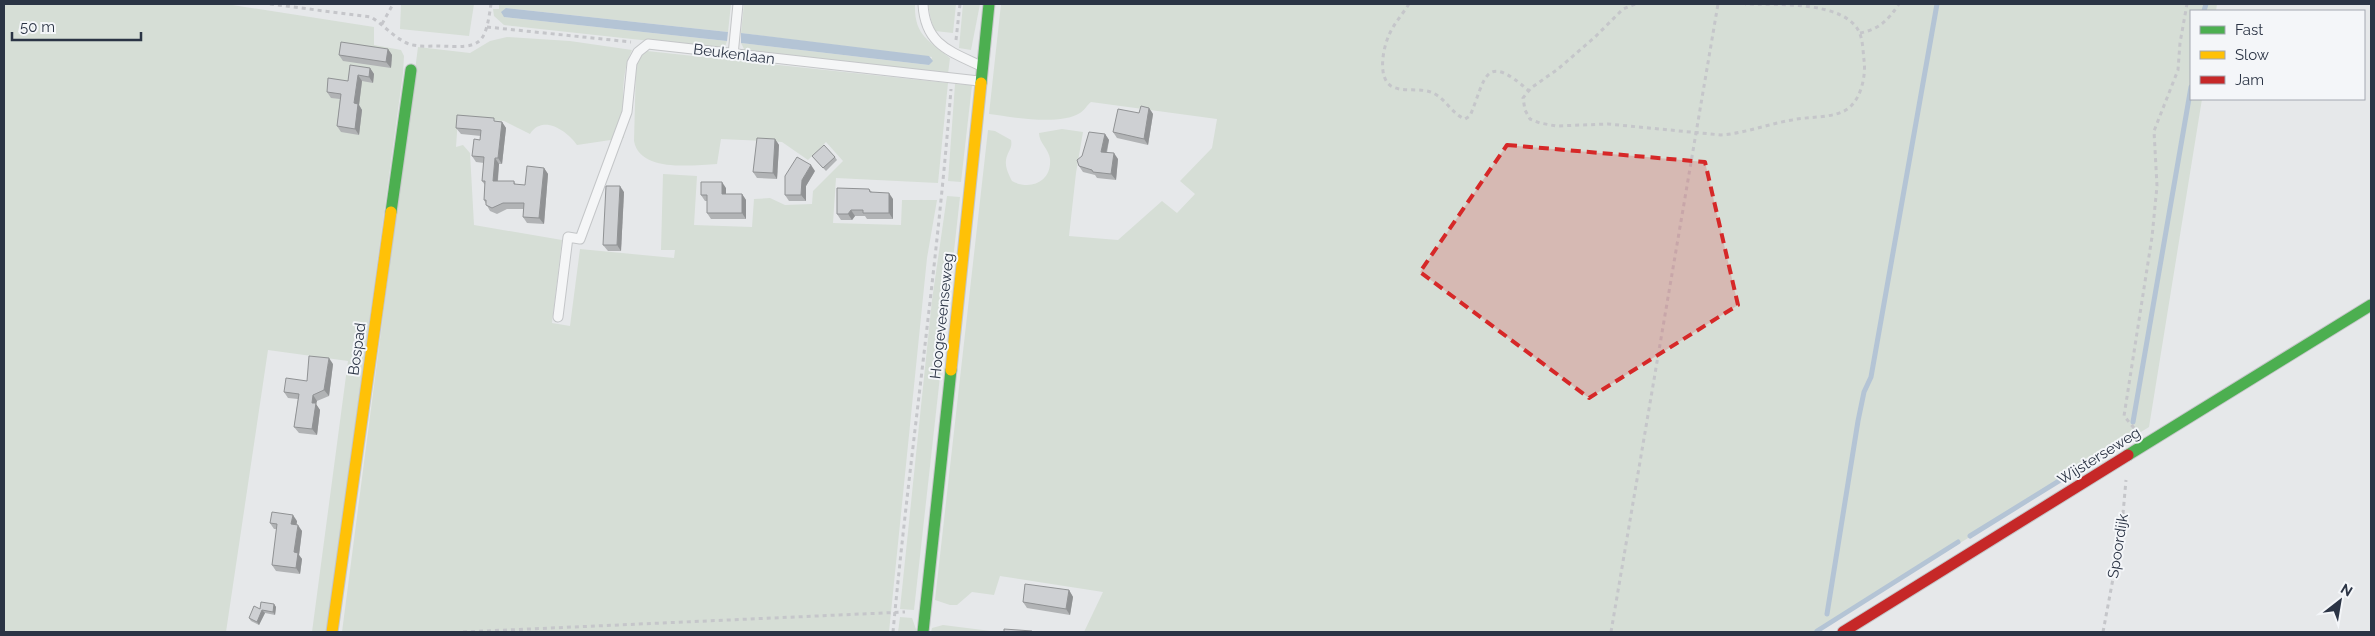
<svg xmlns="http://www.w3.org/2000/svg" width="2375" height="636" font-family="Raleway,sans-serif">
<style>
.green{fill:#d6ded6}
.water{fill:#b4c4d5}
.lines{fill:none;stroke-linecap:round;stroke-linejoin:round}
.stream{stroke:#b4c4d5;stroke-width:5}
.lane-casing{stroke:#c4c6c8;stroke-width:11}
.fast-casing{stroke:#c4c6c8;stroke-width:13}
.slow-casing{stroke:#c4c6c8;stroke-width:13}
.jam-casing{stroke:#c4c6c8;stroke-width:13}
.path{stroke:#c5c6ca;stroke-width:3;stroke-dasharray:4 4;stroke-linecap:butt}
.lane{stroke:#f5f6f7;stroke-width:9}
.fast{stroke:#4caf50;stroke-width:11}
.slow{stroke:#ffc107;stroke-width:11}
.jam{stroke:#c62828;stroke-width:11}
.wall{fill:#b1b3b5}
.shaded-wall{fill:#909294}
.building{fill:#ced0d3;stroke:#909294}
.marked{fill:#d62828;fill-opacity:0.2;stroke:#d62828;stroke-width:4;stroke-dasharray:10 6;stroke-linejoin:round}
.labels{text-anchor:middle;dominant-baseline:central;stroke-width:4;stroke-linejoin:round;paint-order:stroke}
.street-label{font-size:15px;fill:#2b3445;stroke:#f4f6f9}
</style>
<rect width="100%" height="100%" fill="#e6e8ea"/>
<!-- green -->
<g class="green">
<path d="M4,4H226L374,27V45L401,50L404,56L403,73L327,632H312L348,361L268,350L226,632H4Z"/>
<path d="M401,4H474L469,36L400,29Z"/>
<path d="M499,4H731L728,32L506,8L504,17L727,41L724,49L504,25L494,16L493,9H499Z"/>
<path d="M744,4H915C914,36 929,40 950,58L948,74L745,51L741,43L929,65L932,57L741,33Z"/>
<path d="M928,4H956L953,33L935,31L931,20Z"/>
<path d="M963,4H980L971,50L959,48Z"/>
<path d="M1001,4H2217L2216,11H2191V99H2202L2149,427L1815,632H1084L1103,592L1000,576L994,595L972,592L957,605H950L935,600L988,130L995,131L1011,140C1013,148 1007,152 1006,160C1005,168 1009,175 1012,181C1030,191 1052,182 1050,159C1049,149 1039,143 1039,133L1062,129L1083,132L1076,173L1069,236L1118,240L1162,201L1177,213L1195,194L1180,181L1212,148L1217,119L1091,102C1087,105 1084,111 1080,113C1059,126 1012,117 989,114Z"/>
<path d="M507,37L570,41L632,50C619,76 624,110 624,138L577,145C567,131 543,114 530,134L504,121L458,118L456,147L463,145L470,153L474,225L562,240L552,323L570,326L580,249L674,258L675,250H661L663,174L697,176L694,225L752,227L754,199L770,198L785,205L812,204L813,191L843,161L826,142L808,160L782,142L721,139L717,164C693,165 640,173 634,141L636,64L639,58L647,51L948,83L938,183L836,178L833,223L901,225L902,200H937L927,258L889,632H342L418,47L470,53L490,41Z"/>
<path d="M955,84L972,85L961,182L948,181Z"/>
<path d="M947,196L960,197L914,610L900,609L932,300Z"/>
<path d="M900,617L912,618L917,632H898Z"/>
<path d="M943,625L999,632H931L932,628Z"/>
</g>
<!-- water -->
<g class="water">
<path d="M506,8L728,32L727,41L504,17L501,12Z"/>
<path d="M741,33L929,56L933,61L929,65L741,43Z"/>
</g>
<g class="lines">
<!-- stream -->
<g class="stream">
<path d="M2204,11L2206,4"/>
<path d="M2133,422L2191,87"/>
<path d="M1970,536L2130,437"/>
<path d="M1827,614L1858,421L1864,392L1871,377L1937,4"/>
<path d="M1817,631L1958,542"/>
</g>
<!-- lane casing -->
<g class="lane-casing">
<g id="lane">
<path d="M923,4C925,44 949,51 981,66"/>
<path d="M733,55L738,4"/>
<path d="M558,317L568,237L580,239L627,112L632,63L638,52L648,44L979,81"/>
</g>
</g>
<!-- fast casing -->
<g class="fast-casing">
<g id="fast">
<path d="M981,83L989,4"/>
<path d="M391,212L411,70"/>
<path d="M2128,455L2371,305"/>
<path d="M923,632L951,370"/>
</g>
</g>
<!-- slow casing -->
<g class="slow-casing">
<g id="slow">
<path d="M951,370L981,83"/>
<path d="M332,632L391,212"/>
</g>
</g>
<!-- jam casing -->
<g class="jam-casing">
<path id="jam" d="M1843,632L2128,455"/>
</g>
<!-- path -->
<g class="path">
<path d="M270,4L371,17C384,25 394,38 409,44C418,47 430,46 440,46C481,48 485,46 491,4"/>
<path d="M1409,4C1404,12 1397,20 1392,29C1384,42 1376,76 1391,86C1403,93 1421,87 1433,93C1446,99 1452,114 1465,119L1470,116C1486,78 1484,51 1529,91"/>
<path d="M1635,4L1623,9L1595,37L1558,69L1531,88L1523,98L1525,110L1530,119L1540,123L1556,126L1608,124L1721,135C1746,133 1768,124 1792,120C1809,116 1837,119 1850,107C1862,96 1866,74 1864,60C1863,52 1863,42 1860,34C1847,0 1775,5 1745,4"/>
<path d="M382,24L393,4"/>
<path d="M487,27L631,42"/>
<path d="M1860,33C1880,29 1888,20 1899,4"/>
<path d="M956,40L960,4"/>
<path d="M2134,428L2124,416L2152,237L2157,186L2154,131L2178,70L2180,43L2187,4"/>
<path d="M463,632L905,612"/>
<path d="M893,632C910,451 937,271 951,89"/>
<path d="M1611,632L1718,4"/>
<path d="M2103,632L2121,536L2126,480"/>
</g>
<!-- lane -->
<use href="#lane" class="lane"/>
<!-- fast -->
<use href="#fast" class="fast"/>
<!-- slow -->
<use href="#slow" class="slow"/>
<!-- jam -->
<use href="#jam" class="jam"/>
</g>
<!-- wall -->
<g class="wall">
<path d="M388,49L392,55L391,68L343,61L339,55Z"/>
<path d="M370,68L374,74L373,83L362,81L359,105L362,110L359,135L341,132L337,126L340,99L331,98L327,92L348,81Z"/>
<path d="M1149,108L1153,114L1148,145L1117,138L1113,132L1139,113Z"/>
<path d="M496,121L502,122L506,128L502,164H499L498,181H514L516,185H525L544,168L548,174L544,224L527,223L523,217V209H507L497,214L490,211L484,200L485,185L482,181L484,163L476,162L472,156L480,140L481,136L461,134L456,128Z"/>
<path d="M1105,134L1109,140L1107,153L1118,159L1116,180L1097,178L1095,175L1083,172L1079,166Z"/>
<path d="M775,139L779,145L777,179L757,178L753,172Z"/>
<path d="M812,156L835,157L837,160L826,171Z"/>
<path d="M815,171L806,186V201H789L785,195Z"/>
<path d="M726,188V194H742L746,200V219H711L707,213V201H705L701,195Z"/>
<path d="M869,189L872,192L893,199V219H867L865,216H855L852,220H841L837,214Z"/>
<path d="M624,192L621,251H608L603,245Z"/>
<path d="M333,364L329,396L317,401L316,404L320,410L317,435L299,433L294,427L298,399L288,398L284,392L307,381Z"/>
<path d="M297,521L296,525L302,531L299,555L302,559L300,574L276,571L272,565L277,529H274L270,523Z"/>
<path d="M1069,590L1073,597L1070,615L1027,608L1023,602Z"/>
<path d="M274,604L276,607L275,615L265,613L259,625L251,621L249,618L260,609Z"/>
</g>
<!-- shaded-wall -->
<g class="shaded-wall">
<path d="M388,49L392,55L391,68L386,62Z"/>
<path d="M370,68L374,74L373,83L369,77Z"/>
<path d="M358,75L362,81L359,105L362,110L359,135L355,129L354,103Z"/>
<path d="M1149,108L1153,114L1148,145L1144,139Z"/>
<path d="M502,122L506,128L502,164L498,158Z"/>
<path d="M1105,134L1109,140L1105,158L1101,152Z"/>
<path d="M775,139L779,145L777,179L773,173Z"/>
<path d="M1114,153L1118,159L1116,180L1111,174Z"/>
<path d="M495,158L499,164L497,187L493,181Z"/>
<path d="M811,165L815,171L806,186V201L801,195L802,180Z"/>
<path d="M544,168L548,174L544,224L539,218Z"/>
<path d="M722,182L726,188V200L722,194Z"/>
<path d="M620,186L624,192L621,251L617,245Z"/>
<path d="M889,193L893,199V219L889,213Z"/>
<path d="M742,194L746,200V219L742,213Z"/>
<path d="M851,210L855,216L852,220L848,214Z"/>
<path d="M329,358L333,364L329,396L324,390Z"/>
<path d="M313,395L317,401L316,404L320,410L317,435L312,429V403Z"/>
<path d="M293,515L297,521L296,530L291,524Z"/>
<path d="M298,525L302,531L299,555L302,559L300,574L296,568L294,552Z"/>
<path d="M1069,590L1073,597L1070,615L1066,609Z"/>
<path d="M274,604L276,607L275,615L273,612Z"/>
<path d="M262,610L265,613L259,625L257,622Z"/>
</g>
<!-- building -->
<g class="building">
<path d="M341,42L388,49L386,62L339,55Z"/>
<path d="M350,65L370,68L369,77L358,75L354,103L358,104L355,129L337,126L341,94L327,92L328,78L348,81Z"/>
<path d="M1141,106L1149,108L1144,139L1113,132L1118,109L1139,113Z"/>
<path d="M457,115L494,118V121L502,122L498,158H495L493,181H514V184L525,185L527,166L544,168L539,218L523,217L524,203H503L492,208L486,205V200H484L485,181H482L484,157L472,156L474,139L480,140L481,130L456,128Z"/>
<path d="M1089,132L1105,134L1101,152L1114,153L1111,174L1093,172L1092,170L1079,166L1077,160L1082,156Z"/>
<path d="M757,138L775,139L773,173L753,172Z"/>
<path d="M824,145L835,157L823,168L812,156Z"/>
<path d="M797,157L811,165L802,180L801,195H785V176Z"/>
<path d="M701,182H722V194H742V213H707V195H701Z"/>
<path d="M606,186H620L617,245H603Z"/>
<path d="M837,188L869,189L870,192L889,193V213H863V210H851L848,214H837Z"/>
<path d="M309,356L329,358L324,390L313,395L312,403H316L312,429L294,427L299,394L284,392L286,378L307,381Z"/>
<path d="M272,512L293,515L291,524L298,525L294,552L298,553L296,568L272,565L277,524L270,523Z"/>
<path d="M1025,584L1069,590L1066,609L1023,602Z"/>
<path d="M261,602L274,604L273,612L262,610L257,622L249,618L254,606L260,609Z"/>
<path d="M1004,629L1032,631V632H1004Z"/>
</g>
<!-- marked area -->
<path class="marked" d="M1507,145L1705,162L1738,305L1589,398L1420,272Z"/>
<g class="labels">
<!-- street labels -->
<g class="street-label">
<text transform="translate(734 54) rotate(7)">Beukenlaan</text>
<text transform="translate(942 316) rotate(-84)">Hoogeveenseweg</text>
<text transform="translate(357 349) rotate(-82)">Bospad</text>
<text transform="translate(2099 456) rotate(-32)">Wijsterseweg</text>
<text transform="translate(2118 546) rotate(-81)">Spoordijk</text>
</g>
</g>
<!-- border -->
<rect width="2375" height="636" fill="none" stroke="#2b3445" stroke-width="10"/>
<!-- legend -->
<rect x="2190" y="10" width="175" height="90" fill="#f4f6f9" stroke="#a4a8b1"/>
<rect x="2200" y="26" width="25" height="8" fill="#4caf50" stroke="#a4a8b1"/>
<text x="2235" y="35" font-size="15" fill="#2b3445">Fast</text>
<rect x="2200" y="51" width="25" height="8" fill="#ffc107" stroke="#a4a8b1"/>
<text x="2235" y="60" font-size="15" fill="#2b3445">Slow</text>
<rect x="2200" y="76" width="25" height="8" fill="#c62828" stroke="#a4a8b1"/>
<text x="2235" y="85" font-size="15" fill="#2b3445">Jam</text>
<!-- north arrow -->
<g transform="translate(2340 601) rotate(31)" stroke="#f4f6f9" stroke-width="4" paint-order="stroke">
<path d="M0-4L9 19L0 12L-9 19Z" fill="#2b3445"/>
<text y="-8" font-size="14" font-weight="bold" text-anchor="middle" fill="#2b3445">N</text>
</g>
<!-- scale -->
<path d="M12 32v8h129v-8" fill="none" stroke="#2b3445" stroke-width="2.5"/>
<text x="20" y="32" font-size="15" fill="#2b3445" stroke="#f4f6f9" stroke-width="4" paint-order="stroke">50 m</text>
</svg>
